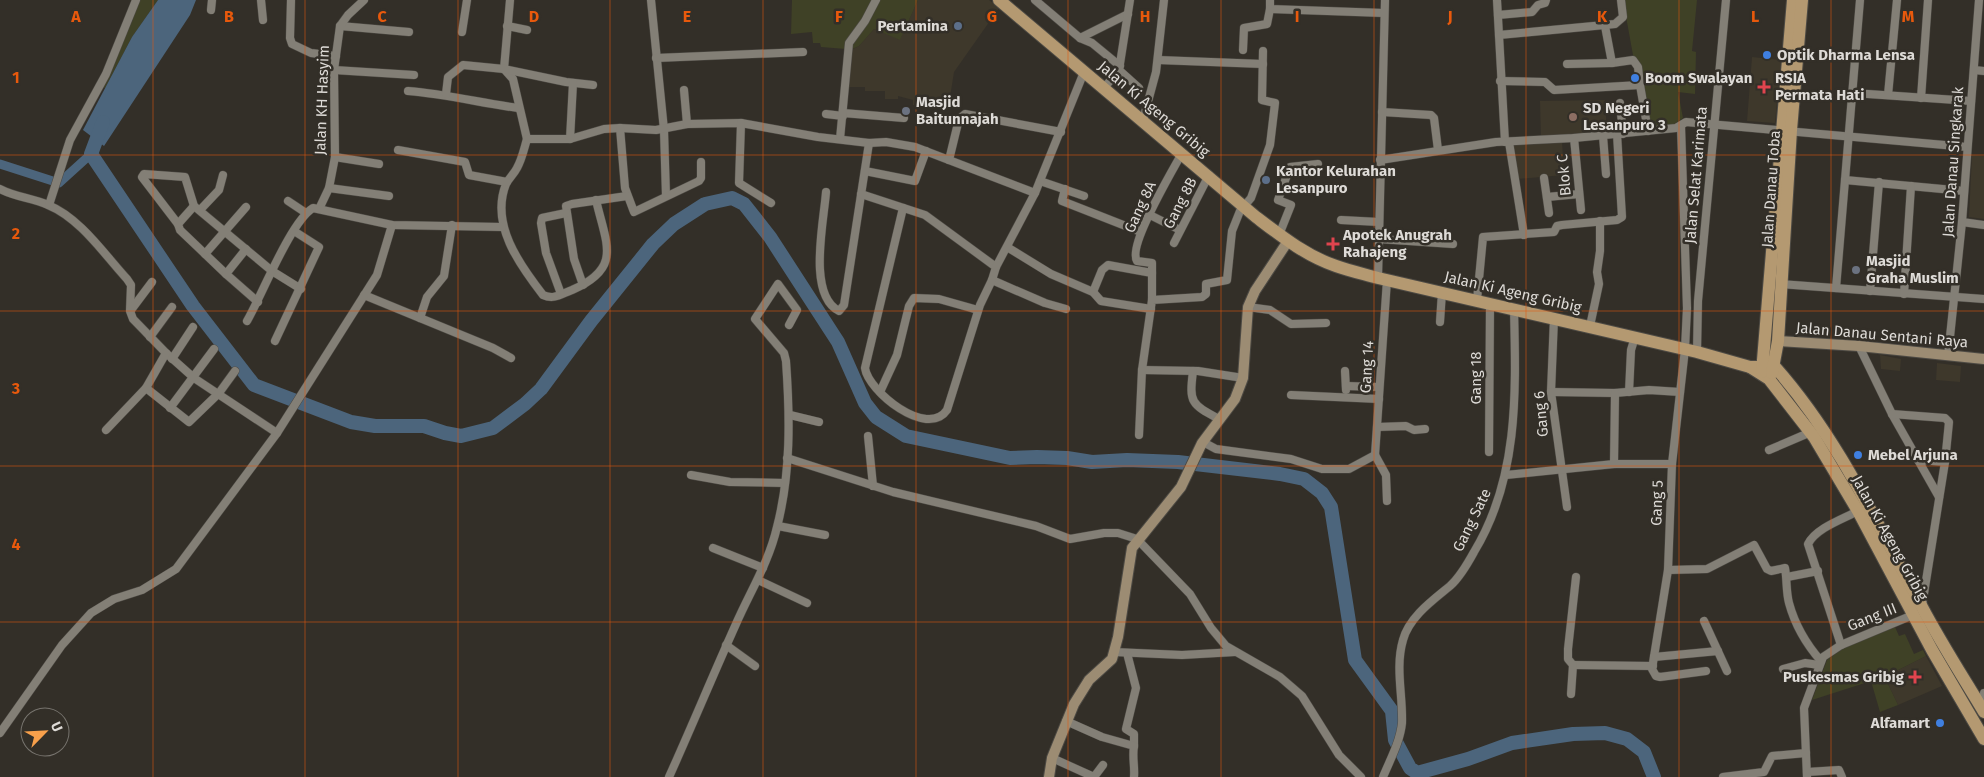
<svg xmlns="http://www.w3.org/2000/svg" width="1984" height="777" font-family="'Fira Sans',sans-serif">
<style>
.built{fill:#3e382b}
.green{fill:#3f4126}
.water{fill:#4c657c}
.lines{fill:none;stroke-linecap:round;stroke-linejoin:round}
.canal{stroke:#4c657c;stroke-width:9}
.river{stroke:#4c657c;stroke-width:14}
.street-casing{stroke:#4d4a44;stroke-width:9}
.secondary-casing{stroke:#4d4a44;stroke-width:12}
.primary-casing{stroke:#4d4a44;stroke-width:14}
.street{stroke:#837f76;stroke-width:8}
.secondary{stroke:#9c8c73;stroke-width:10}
.primary{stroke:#b49971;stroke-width:12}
.grid{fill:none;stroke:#e8590c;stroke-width:1;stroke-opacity:0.55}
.service-dot{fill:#5c6f8a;stroke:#332f28;stroke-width:2}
.shop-dot{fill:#3f7fe0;stroke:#332f28;stroke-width:2}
.health-dot{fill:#e0444e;stroke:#332f28;stroke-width:2}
.worship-dot{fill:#6b7280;stroke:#332f28;stroke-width:2}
.education-dot{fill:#8d6e63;stroke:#332f28;stroke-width:2}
.labels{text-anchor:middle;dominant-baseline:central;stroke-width:5;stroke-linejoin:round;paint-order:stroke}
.poi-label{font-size:15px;font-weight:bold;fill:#dedbd7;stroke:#332f28;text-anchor:start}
.street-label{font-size:15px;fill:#dedbd7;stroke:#332f28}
.grid-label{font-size:16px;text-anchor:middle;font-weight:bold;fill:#e8590c;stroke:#332f28;stroke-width:5;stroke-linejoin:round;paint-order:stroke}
</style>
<rect width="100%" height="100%" fill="#332f28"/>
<!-- built -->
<g class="built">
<path d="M918,0H989L999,8L954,72L948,110L913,105V100L898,96V99H885V91H865V87H847L850,50L859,46L874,29L900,39Z"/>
<path d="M1752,57L1781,60L1775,123L1747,121Z"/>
<path d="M1605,100L1607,134L1541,138L1540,101Z"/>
<path d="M1562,141L1564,175L1517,179L1512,144Z"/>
<path d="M1972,155L1984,156V219L1969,217Z"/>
<path d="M1880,355L1901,359L1900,371L1881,369Z"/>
<path d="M1937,363L1961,366L1960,382L1936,380Z"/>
<path d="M1926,656L1942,686L1898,705L1888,684L1896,671Z"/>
</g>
<!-- green -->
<g class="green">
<path d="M139,0H158L132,37L105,88L102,87L133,19Z"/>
<path d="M792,0H874L846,49L821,47L820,43H813L812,32L791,34Z"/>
<path d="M877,0H918L900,40L874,29L859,46L850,50Z"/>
<path d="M1623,0H1697L1692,51L1696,52L1695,94L1678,92L1683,118L1673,125L1649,128L1639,88Z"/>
<path d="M1895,627L1899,636L1905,634L1914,654L1923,650L1926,656L1896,671L1888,684L1898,705L1880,712L1871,681L1812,700L1827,660L1848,645Z"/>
</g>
<!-- water -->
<path class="water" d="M158,0H196L190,15L104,146L83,130L132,37Z"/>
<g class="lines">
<!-- canal -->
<path class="canal" d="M0,164L59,183L91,154"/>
<!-- river -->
<path class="river" d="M103,122L91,154L193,306L254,385L351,422L375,426H424L445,433L461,436L493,428L525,404L541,389L591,321L653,244L674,224L705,204L732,198L744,204L770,237L838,342L865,403L876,417L906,436L1010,458L1037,457L1067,458L1092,462L1127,460L1178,462L1280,474L1304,479L1322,493L1331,507L1355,660L1392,711L1395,740L1410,768L1417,773L1468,759L1512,743L1573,734L1605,733L1627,739L1644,752L1654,777"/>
<!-- street casing -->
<g class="street-casing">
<g id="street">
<path d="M261,0L263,20"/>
<path d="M291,0L290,38L292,44L311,53L336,56"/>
<path d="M651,0L664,130L666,196"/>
<path d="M1035,0L1080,38L1092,43L1120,66"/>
<path d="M1270,0V9L1384,13"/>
<path d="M1497,0L1505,142"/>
<path d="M211,10L212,0"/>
<path d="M1498,15L1532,12L1538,5L1545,3L1546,0"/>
<path d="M340,26L409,32"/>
<path d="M507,26L527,30"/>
<path d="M1605,26L1612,63L1633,60L1638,67L1640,85"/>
<path d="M462,32L467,0"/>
<path d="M1499,35L1615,24L1623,17L1621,0"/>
<path d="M1080,38L1128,14"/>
<path d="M1243,50L1244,28L1267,24L1270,9"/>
<path d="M656,58L803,52"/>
<path d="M1158,60L1263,64"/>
<path d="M1567,64L1612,63"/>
<path d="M504,69L513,79L527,139H570L604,129L620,128L656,130L687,124L741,123L818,137L869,143L886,142L915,147L1035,193"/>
<path d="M504,69L510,0"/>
<path d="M334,70L414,75"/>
<path d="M1119,70L1139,88"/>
<path d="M1974,70L1984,71"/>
<path d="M1500,81L1545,82L1554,90L1640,85L1648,131"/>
<path d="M1104,88L1119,70L1130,0"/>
<path d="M684,90L687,124"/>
<path d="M408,91C446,94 481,103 518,108"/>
<path d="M1853,93L1971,101"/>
<path d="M446,94L448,77L463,65L504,69L566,82L593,85"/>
<path d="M1888,95L1897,0"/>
<path d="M1921,98L1928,0"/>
<path d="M1620,103L1623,134"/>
<path d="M1382,112L1431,115L1434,118L1438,150"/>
<path d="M843,113L904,118"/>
<path d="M826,114L843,116"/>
<path d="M1143,120L1156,72L1164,0"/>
<path d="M741,123L739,183L771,203"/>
<path d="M1681,126L1687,308L1685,349L1672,464L1668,570L1652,669L1656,676L1660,677L1706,671"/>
<path d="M620,128L625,188L634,212L699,181L701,178V162"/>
<path d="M1603,136L1606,174"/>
<path d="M1574,138L1581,210"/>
<path d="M527,139C524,149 522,159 517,168C514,174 509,178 506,184C490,224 519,264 543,295C554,300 561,294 572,290C623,268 606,244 596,200"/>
<path d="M570,139L573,83"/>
<path d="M840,139L849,43L865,21L876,0"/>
<path d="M1509,142L1524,235"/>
<path d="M398,150L465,162L469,175L507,182"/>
<path d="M335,157L379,164"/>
<path d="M949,160L959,119L965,114L1061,132"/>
<path d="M1380,160L1496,142L1574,138L1676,128L1686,122L1967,147"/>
<path d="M865,171L915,181L926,151"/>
<path d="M1544,178L1549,213"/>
<path d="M1845,180L1964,191"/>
<path d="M1040,181L1084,196"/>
<path d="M329,188L389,196"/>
<path d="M0,189C15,197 32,198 48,205C80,218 104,254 127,279L131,285L130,311L133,319L166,353L194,378L277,433L176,569L142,590L114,599L91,613L62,645L0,733"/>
<path d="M1065,189L1062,201L1141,232"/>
<path d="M826,192C824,221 807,295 839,311L844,305L869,143"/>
<path d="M861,194L925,215L996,267L992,280L1045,303L1066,309"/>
<path d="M1547,197L1579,194"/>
<path d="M288,201L306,213"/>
<path d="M49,205L70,140L106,74L136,0"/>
<path d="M194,206L178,224L180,230L226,274"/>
<path d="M320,207L329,188L335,157L334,70L340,26L348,15L364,0"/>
<path d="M903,208L865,368C868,391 927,439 947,410L980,305L992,280"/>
<path d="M200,210L219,190L223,175"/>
<path d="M1150,215L1180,230"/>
<path d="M1341,220L1379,222"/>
<path d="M1962,222L1984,225"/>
<path d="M178,224L142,177L144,174L185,177L194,206L272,271L301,289"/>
<path d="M452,225L444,276L427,297L420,318L493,348L511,358"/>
<path d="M1279,235L1291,205L1278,200L1290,167L1318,164"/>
<path d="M1379,239L1453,244"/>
<path d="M1174,243L1209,175"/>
<path d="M1007,247L1051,274L1093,292L1101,301L1151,309"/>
<path d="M246,249L226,274L258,302"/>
<path d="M205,254L246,207"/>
<path d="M996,267L1035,193L1084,72"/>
<path d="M1378,278L1385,0"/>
<path d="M1780,284L1984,299"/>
<path d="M583,285L574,259L566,206L572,204L627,196"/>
<path d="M1836,288L1860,0"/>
<path d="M1870,291L1879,182"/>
<path d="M1093,292L1102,270L1108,265L1152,273"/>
<path d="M561,294L546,253L541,223L542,218L566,213"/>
<path d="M1904,294L1911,186"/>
<path d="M364,295L420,318"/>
<path d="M1152,300V263L1137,261C1127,246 1173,170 1182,153"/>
<path d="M1477,300L1483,237L1554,232L1557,226L1562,225L1617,220L1622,217L1617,134"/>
<path d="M1248,307L1270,310L1291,324L1326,323"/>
<path d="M131,310L152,282"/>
<path d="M1554,318L1551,392L1567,507"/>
<path d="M247,321C262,295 291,221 313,208L392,225L502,227"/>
<path d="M1440,322L1442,292"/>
<path d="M1590,326L1599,284L1597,272L1600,251V221"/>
<path d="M150,337L172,307"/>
<path d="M275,341L319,247L294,231"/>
<path d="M1859,346L1892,414L1939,497"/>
<path d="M1697,352L1698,301L1726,0"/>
<path d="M1948,356L1962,222L1979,0"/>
<path d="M172,359L193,327"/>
<path d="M1142,370L1198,371L1243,378"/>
<path d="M1193,371C1189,403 1191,404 1219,419"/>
<path d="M1345,371L1346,390"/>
<path d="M1346,386L1379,387"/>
<path d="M146,388L189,422L219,393L235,371"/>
<path d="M880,392L897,355L909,306L914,298L939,299L978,310"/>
<path d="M1551,392L1615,393L1649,390L1680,392"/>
<path d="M1629,392L1631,350L1635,337"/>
<path d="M1291,395L1379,399"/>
<path d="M170,408L214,349"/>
<path d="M1892,414L1945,418L1949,422L1945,462L1922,606"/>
<path d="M790,415L819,422"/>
<path d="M1377,427L1406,426L1414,430L1425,429"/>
<path d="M106,430L146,388L166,353"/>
<path d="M277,433L377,275L392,225"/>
<path d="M1139,435L1142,370L1152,300L1202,297L1206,294V284L1227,280L1232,231L1240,211L1251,198L1270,145L1275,103L1262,100L1263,51"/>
<path d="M868,436L873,486"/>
<path d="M1203,442L1216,449L1291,459L1322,469H1349L1375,455"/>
<path d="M1769,450L1811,432"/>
<path d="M1489,452L1490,303"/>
<path d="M1375,455L1387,280"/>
<path d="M1375,455L1386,475L1387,501"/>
<path d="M787,458L893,492L1036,526L1070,539L1104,533H1118L1137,539L1190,594L1211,628L1226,646L1280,677L1302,696L1339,755L1361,777"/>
<path d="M1918,460L1945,462"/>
<path d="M1614,464L1615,393"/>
<path d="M691,475L730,482L785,483"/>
<path d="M1506,475L1614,464H1672"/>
<path d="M778,526L825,535"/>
<path d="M713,548L763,568"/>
<path d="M1668,570L1707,569L1754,545L1767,569L1771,571L1785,568C1787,579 1786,592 1789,603C1795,625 1806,644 1821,661"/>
<path d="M1787,577L1818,571"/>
<path d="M758,580L807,603"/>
<path d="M1704,621L1727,671"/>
<path d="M726,645L755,666"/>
<path d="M1841,645L1808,544C1816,528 1843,519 1858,511"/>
<path d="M1114,652L1182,655L1235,652"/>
<path d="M1127,653L1136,688L1126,729L1134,734V746"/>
<path d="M1654,657L1718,651"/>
<path d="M1573,665L1653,666"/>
<path d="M1783,669L1805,663L1819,665"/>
<path d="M1571,694L1573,665L1568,659V649L1576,577"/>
<path d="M1982,708L1984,693"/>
<path d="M1066,721L1102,737L1134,746C1132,758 1135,766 1134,777"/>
<path d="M1052,758L1094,777L1103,765"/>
<path d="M1807,772L1839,770L1842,777"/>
<path d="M669,777C692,726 713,675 736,624C750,592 769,562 777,527C791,473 790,417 786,361L784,353L755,319L778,284L797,310L789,325"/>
<path d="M1383,777C1390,760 1400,742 1402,723C1403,696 1395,667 1403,640C1409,617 1433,600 1450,586C1459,578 1468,563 1474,552C1519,478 1516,392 1514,308"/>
<path d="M1723,777L1764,772L1772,756L1806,753"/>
<path d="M1807,777L1804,708L1823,657L1841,645L1913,615"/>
</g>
</g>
<!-- secondary casing -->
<g class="secondary-casing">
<g id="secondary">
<path d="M1778,341L1859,346L1984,359"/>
<path d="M1049,777L1052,758L1074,704L1089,680L1112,659L1118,637L1132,548L1181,487L1202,443L1235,399L1243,378L1248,307L1255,291L1288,241"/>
</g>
</g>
<!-- primary casing -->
<g class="primary-casing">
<g id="primary">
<path d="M999,0L1256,217C1281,236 1306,256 1336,266C1350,271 1364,274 1378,278L1697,352L1750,367L1769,379L1814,437L1858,511L1932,650L1984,739"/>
<path d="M1750,367H1775C1838,438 1877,524 1922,607C1941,643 1963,677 1984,712"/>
<path d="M1762,372L1793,0"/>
<path d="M1772,373L1778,341L1791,130L1802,0"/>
</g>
</g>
<!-- street -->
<use href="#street" class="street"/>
<!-- secondary -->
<use href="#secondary" class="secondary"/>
<!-- primary -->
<use href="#primary" class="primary"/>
</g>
<!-- grid -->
<path class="grid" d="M153,0V777M305,0V777M458,0V777M610,0V777M763,0V777M916,0V777M1068,0V777M1221,0V777M1374,0V777M1526,0V777M1679,0V777M1831,0V777M0,155H1984M0,311H1984M0,466H1984M0,622H1984"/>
<!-- markers -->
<g class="service-dot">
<circle cx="958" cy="26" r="5"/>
<circle cx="1266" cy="180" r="5"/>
</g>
<g class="shop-dot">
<circle cx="1767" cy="55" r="5"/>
<circle cx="1635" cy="78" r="5"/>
<circle cx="1858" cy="455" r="5"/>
<circle cx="1940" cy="723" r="5"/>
</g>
<g class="health-dot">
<path d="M1761.5 79.5h5v5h5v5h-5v5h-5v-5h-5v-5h5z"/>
<path d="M1330.5 236.5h5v5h5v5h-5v5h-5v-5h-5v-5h5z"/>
<path d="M1912.5 669.5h5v5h5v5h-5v5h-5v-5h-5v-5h5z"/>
</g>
<g class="worship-dot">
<circle cx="906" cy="111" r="5"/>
<circle cx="1856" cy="270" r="5"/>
</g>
<circle class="education-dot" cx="1573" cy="117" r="5"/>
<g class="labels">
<!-- poi labels -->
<g class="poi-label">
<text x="948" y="26" text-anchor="end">Pertamina</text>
<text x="1777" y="55">Optik Dharma Lensa</text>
<text x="1645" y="78">Boom Swalayan</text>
<text x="1775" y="78">RSIA<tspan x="1775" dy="17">Permata Hati</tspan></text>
<text x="916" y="102">Masjid<tspan x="916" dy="17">Baitunnajah</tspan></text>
<text x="1583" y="108">SD Negeri<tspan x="1583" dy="17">Lesanpuro 3</tspan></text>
<text x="1276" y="171">Kantor Kelurahan<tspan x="1276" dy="17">Lesanpuro</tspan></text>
<text x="1343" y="235">Apotek Anugrah<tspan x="1343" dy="17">Rahajeng</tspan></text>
<text x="1866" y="261">Masjid<tspan x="1866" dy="17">Graha Muslim</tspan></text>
<text x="1868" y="455">Mebel Arjuna</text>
<text x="1904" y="677" text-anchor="end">Puskesmas Gribig</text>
<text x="1930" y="723" text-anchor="end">Alfamart</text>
</g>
<!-- street labels -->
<g class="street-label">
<text transform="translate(322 100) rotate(-88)">Jalan KH Hasyim</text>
<text transform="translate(1154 109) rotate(40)">Jalan Ki Ageng Gribig</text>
<text transform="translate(1953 162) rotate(-86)">Jalan Danau Singkarak</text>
<text transform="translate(1564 175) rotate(-95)">Blok C</text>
<text transform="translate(1696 175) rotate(-85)">Jalan Selat Karimata</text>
<text transform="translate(1771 189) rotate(-86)">Jalan Danau Toba</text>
<text transform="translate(1180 203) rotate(-63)">Gang 8B</text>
<text transform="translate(1140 207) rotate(-65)">Gang 8A</text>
<text transform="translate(1513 292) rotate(13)">Jalan Ki Ageng Gribig</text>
<text transform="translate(1882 335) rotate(5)">Jalan Danau Sentani Raya</text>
<text transform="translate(1367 367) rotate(-87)">Gang 14</text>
<text transform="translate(1476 378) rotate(-90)">Gang 18</text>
<text transform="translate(1541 414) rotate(-95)">Gang 6</text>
<text transform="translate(1657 503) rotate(-88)">Gang 5</text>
<text transform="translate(1472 520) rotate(-64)">Gang Sate</text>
<text transform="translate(1890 538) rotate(61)">Jalan Ki Ageng Gribig</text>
<text transform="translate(1872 617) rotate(-22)">Gang III</text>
</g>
</g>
<g class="grid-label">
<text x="76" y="22">A</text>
<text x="229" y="22">B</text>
<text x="382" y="22">C</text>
<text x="534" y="22">D</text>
<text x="687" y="22">E</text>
<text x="839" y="22">F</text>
<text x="992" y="22">G</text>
<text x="1145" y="22">H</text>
<text x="1297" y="22">I</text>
<text x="1450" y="22">J</text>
<text x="1602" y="22">K</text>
<text x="1755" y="22">L</text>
<text x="1908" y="22">M</text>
<text x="16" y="83">1</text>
<text x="16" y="239">2</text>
<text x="16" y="394">3</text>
<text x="16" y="550">4</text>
</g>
<!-- north arrow -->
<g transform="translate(45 732) rotate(66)"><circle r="24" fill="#332f28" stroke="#77746e"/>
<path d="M0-4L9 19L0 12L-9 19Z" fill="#f8a04b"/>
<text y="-8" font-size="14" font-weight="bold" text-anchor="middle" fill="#dedbd7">U</text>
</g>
</svg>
